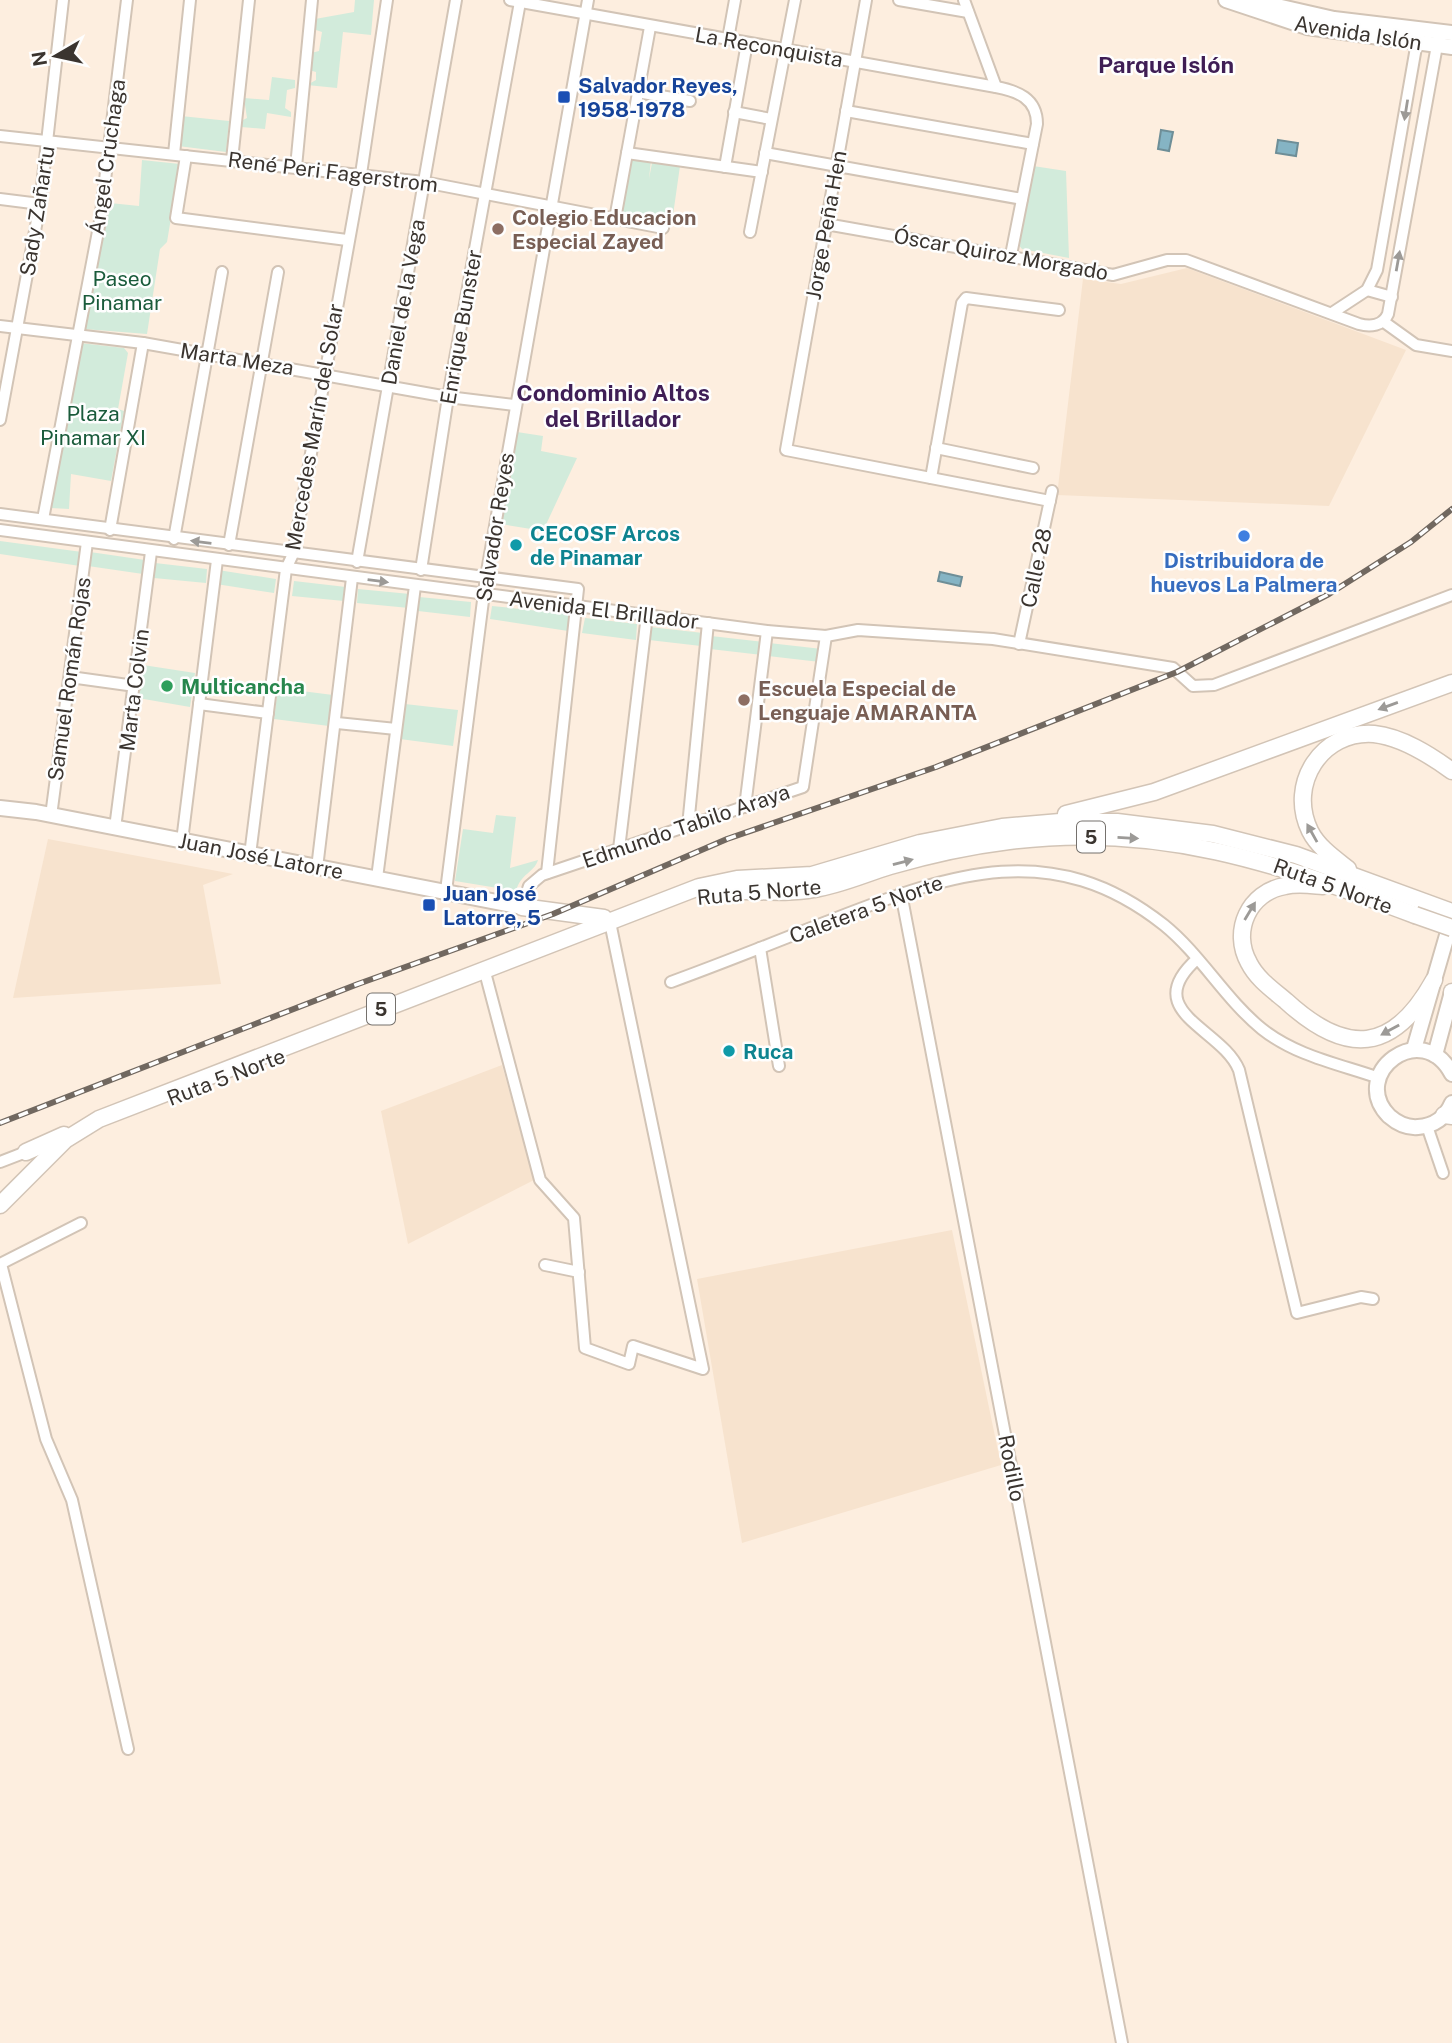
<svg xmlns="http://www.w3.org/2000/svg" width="1452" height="2043" font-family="'Public Sans',sans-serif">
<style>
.built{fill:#f7e3ce}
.green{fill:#d2ebdb}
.water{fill:#85b4c4;stroke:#6e8e97;stroke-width:2}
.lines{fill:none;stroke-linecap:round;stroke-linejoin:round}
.minor-casing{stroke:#d2c4b6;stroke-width:14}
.major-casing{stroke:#d2c4b6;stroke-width:18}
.highway-casing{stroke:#d2c4b6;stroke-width:19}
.minor{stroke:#fff;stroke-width:10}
.major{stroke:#fff;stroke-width:14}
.highway{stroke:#fff;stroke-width:16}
.rail-casing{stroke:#716860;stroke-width:6}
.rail{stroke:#fefefe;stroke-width:3.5;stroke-dasharray:10;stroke-linecap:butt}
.highway-bridge-casing{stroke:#d2c4b6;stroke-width:19;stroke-linecap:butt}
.highway-bridge{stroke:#fff;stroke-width:16}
.oneway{fill:#9c9a97}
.transit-dot{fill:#1a4fb4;stroke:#fefefe;stroke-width:2.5}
.education-dot{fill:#8d6e63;stroke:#fefefe;stroke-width:2.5}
.shop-dot{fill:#3f7fe0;stroke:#fefefe;stroke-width:2.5}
.culture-dot{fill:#0f9aa8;stroke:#fefefe;stroke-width:2.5}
.leisure-dot{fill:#2e9e5b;stroke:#fefefe;stroke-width:2.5}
.labels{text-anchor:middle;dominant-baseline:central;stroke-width:5;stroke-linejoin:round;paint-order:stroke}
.shield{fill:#fefefe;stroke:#75716d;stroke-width:2}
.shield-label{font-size:19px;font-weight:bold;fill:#3a342f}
.street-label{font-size:21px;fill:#3a342f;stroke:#fefefe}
.transit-label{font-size:21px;font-weight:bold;fill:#164399;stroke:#fefefe;text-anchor:start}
.education-label{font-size:21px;font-weight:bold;fill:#785e54;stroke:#fefefe;text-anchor:start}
.park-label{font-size:21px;fill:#1a5b3b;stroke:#fefefe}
.culture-label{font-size:21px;font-weight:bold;fill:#0d838f;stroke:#fefefe;text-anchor:start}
.shop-label{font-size:21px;font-weight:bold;fill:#366cbe;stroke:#fefefe}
.leisure-label{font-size:21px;font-weight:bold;fill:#27864d;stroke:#fefefe;text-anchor:start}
.neighbourhood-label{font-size:23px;font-weight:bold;fill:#3f1e55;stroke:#fefefe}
</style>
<rect width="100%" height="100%" fill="#fdeedf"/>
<!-- built -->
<g class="built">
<path d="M1187,268L1406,350L1329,506L1057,495L1083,279L1121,284Z"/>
<path d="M48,839L233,874L203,885L221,984L13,998Z"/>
<path d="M502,1065L534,1180L408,1244L381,1111Z"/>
<path d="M952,1230L1001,1465L742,1543L697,1279Z"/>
</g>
<!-- green -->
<g class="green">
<path d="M355,0H374L371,35L343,32L337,88L307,85L316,80V72L309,70L311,53L319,51L322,32L313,29L315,19L354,12Z"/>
<path d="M272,77L295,80V88L287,90L285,108L291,112V117L267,113L265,129L241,127V121L247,118L244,98L269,100Z"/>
<path d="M181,116L229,121L226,152L178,146Z"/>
<path d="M631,157L651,160L649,179L652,163L680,166L672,222L620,212Z"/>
<path d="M142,160L180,164L167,242L160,249L147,334L84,329L110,203L139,206Z"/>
<path d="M1033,166L1066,171L1069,258L1022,249L1018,244Z"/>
<path d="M80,343L124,348L128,353L118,409L124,411L111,481L71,474L69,509L51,508Z"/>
<path d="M517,432L543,436L541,451L577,458L543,531L501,524Z"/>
<path d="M0,541L82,552L80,566L0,554Z"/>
<path d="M90,552L145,560L143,574L88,566Z"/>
<path d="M155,563L207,569L206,583L154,578Z"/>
<path d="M218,570L276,579L274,593L216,584Z"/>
<path d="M294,581L346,587L344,601L292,596Z"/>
<path d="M358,589L410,594L409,608L357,603Z"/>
<path d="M419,597L471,602L470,617L418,611Z"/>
<path d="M492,606L570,614L568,631L490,619Z"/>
<path d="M585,618L637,624L636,640L582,633Z"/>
<path d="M650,627L703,633L701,646L649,640Z"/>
<path d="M711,636L764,642L762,655L710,649Z"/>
<path d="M769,643L822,649L820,662L768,656Z"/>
<path d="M143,665L195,673L190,707L138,698Z"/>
<path d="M278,688L333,695L329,726L274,719Z"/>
<path d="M405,704L458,710L453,746L400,739Z"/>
<path d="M496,815L516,817L510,868L538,860C534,873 521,873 516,891L455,881L463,829L493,833Z"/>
</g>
<!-- water -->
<g class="water">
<path d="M1161,130L1173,132L1169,151L1158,149Z"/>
<path d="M1278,140L1298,143L1296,156L1276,153Z"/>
<path d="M940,572L962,577L960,586L938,581Z"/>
</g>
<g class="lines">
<!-- minor casing -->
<g class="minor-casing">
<g id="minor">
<path d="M510,0L996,87C1017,91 1037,98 1037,124L1011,255"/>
<path d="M866,0L786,450L1050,501"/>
<path d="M899,0L968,12"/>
<path d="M964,0L996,87"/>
<path d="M728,39L735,0"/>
<path d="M637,92L690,101"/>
<path d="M846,111L1033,144"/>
<path d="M734,112L771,119"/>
<path d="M0,136L424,182L663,228"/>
<path d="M627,153L762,172"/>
<path d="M765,153L1022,199"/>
<path d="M174,154L190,0"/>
<path d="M186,156L176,218L347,240"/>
<path d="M232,160L249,0"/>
<path d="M296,167L312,0"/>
<path d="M725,167L747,43"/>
<path d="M0,199L40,204"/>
<path d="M615,219L650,27"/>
<path d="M826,224L1113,275L1167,260H1186L1359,324C1370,327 1383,326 1388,314L1438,40"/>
<path d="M750,232L795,0"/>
<path d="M1367,290L1392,297"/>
<path d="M1332,313L1367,290L1377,270L1418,36"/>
<path d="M1384,322L1416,345L1452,351"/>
<path d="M0,326L143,343L448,397L514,405"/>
<path d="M0,420L40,204L63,0"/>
<path d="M936,448L1033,468"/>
<path d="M931,478L962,303L966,298L1059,310"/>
<path d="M0,514L578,589L547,873"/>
<path d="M43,519L100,221L127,0"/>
<path d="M0,530L767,631L826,636L858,630L993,639L1173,668L1193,686L1214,685L1452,595"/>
<path d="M110,530L143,343"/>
<path d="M174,539L222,272"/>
<path d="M229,545L278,272"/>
<path d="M357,562L456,0"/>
<path d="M421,570L448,397L520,2"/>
<path d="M1019,644L1052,491"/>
<path d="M70,677L135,686"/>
<path d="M199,704L268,713"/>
<path d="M337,723L396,729"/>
<path d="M745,807L767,631"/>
<path d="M51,816L87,542"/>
<path d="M688,826L708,623"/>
<path d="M115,828L151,552"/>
<path d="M182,841L217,560"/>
<path d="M619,849L647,615"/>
<path d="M250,855L286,569L293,554L361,174L387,0"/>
<path d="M317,868L352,578"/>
<path d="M377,878L415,586"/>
<path d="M446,891L486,577L588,0"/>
<path d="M901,893L1122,2043"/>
<path d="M522,907L529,886L542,875L803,787L826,636"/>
<path d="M760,948L779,1066"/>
<path d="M1197,959C1138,1012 1222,1028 1239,1070L1297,1313L1361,1297L1373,1299"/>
<path d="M486,976L540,1180L574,1218L585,1348L629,1364L633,1346L703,1369L611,927"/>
<path d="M671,982C726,962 780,940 834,919C952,873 1053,837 1164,925C1201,955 1225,999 1262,1029C1296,1056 1339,1064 1379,1078"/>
<path d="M1427,1126L1443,1173"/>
<path d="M0,1162L26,1152"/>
<path d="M0,1264L81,1223"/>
<path d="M1,1264L46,1439L72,1500L128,1749"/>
<path d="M545,1265L579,1272"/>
</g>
</g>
<!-- major casing -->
<g class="major-casing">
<g id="major">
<path d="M1226,0L1307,27L1452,47"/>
<path d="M1250,0L1334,19L1452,33"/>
<path d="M0,808L36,812L522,907"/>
<path d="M1414,1049L1452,918"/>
<path d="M1435,1055L1452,992"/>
<path d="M1452,1074C1422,1017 1348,1074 1389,1116C1397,1123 1407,1128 1418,1127C1434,1126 1446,1117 1452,1103"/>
</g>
</g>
<!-- highway casing -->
<g class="highway-casing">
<g id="highway">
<path d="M1066,814L1154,792L1452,683"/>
<path d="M1348,869C1334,858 1318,847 1310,831C1287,784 1322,730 1374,734C1402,737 1430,755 1452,771"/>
<path d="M1323,886C1310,885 1297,883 1285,886C1249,892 1231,931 1249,963C1257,979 1273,990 1286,1001C1346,1056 1393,1054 1434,980"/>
<path d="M719,891C750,889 782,895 814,889C840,885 864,874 890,866C928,855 968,846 1009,841C1160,822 1276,863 1415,915"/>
<path d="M522,907L604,918"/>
<path d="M1452,992V997"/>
<path d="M1444,1115L1452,1116"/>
<path d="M26,1152L64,1135"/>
<path d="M0,1205L65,1140L99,1119L699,887L737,879L812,875L920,843L1002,827L1060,822H1117L1213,834L1296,855L1452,912"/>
</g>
</g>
<!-- minor -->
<use href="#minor" class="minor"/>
<!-- major -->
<use href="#major" class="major"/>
<!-- highway -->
<use href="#highway" class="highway"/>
<!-- rail casing -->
<g class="rail-casing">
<path id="rail" d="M0,1123L358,984L553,914L727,839L936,767L1177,672L1329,594L1411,542L1452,509"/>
</g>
<!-- rail -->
<use href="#rail" class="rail"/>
<!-- highway-bridge casing -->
<g class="highway-bridge-casing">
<path id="highway-bridge" d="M1415,915L1452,928"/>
</g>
<!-- highway-bridge -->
<use href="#highway-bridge" class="highway-bridge"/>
</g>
<!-- one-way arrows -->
<defs><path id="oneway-solid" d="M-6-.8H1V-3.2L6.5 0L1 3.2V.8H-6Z" transform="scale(1.75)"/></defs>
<g class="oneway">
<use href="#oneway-solid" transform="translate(1406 110) rotate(99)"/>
<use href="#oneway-solid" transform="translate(1398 261) rotate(-80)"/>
<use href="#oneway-solid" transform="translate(201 542) rotate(-173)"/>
<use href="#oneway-solid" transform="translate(378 581) rotate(7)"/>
<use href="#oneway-solid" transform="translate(1388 706) rotate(160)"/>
<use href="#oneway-solid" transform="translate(1312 833) rotate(-119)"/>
<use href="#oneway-solid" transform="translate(1128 838) rotate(3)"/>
<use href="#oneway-solid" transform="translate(903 862) rotate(-15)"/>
<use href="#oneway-solid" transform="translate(1250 911) rotate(-59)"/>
<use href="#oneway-solid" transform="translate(1390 1030) rotate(151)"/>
</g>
<!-- markers -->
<g class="transit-dot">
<rect x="557" y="90" width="14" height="14" rx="3.5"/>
<rect x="422" y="898" width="14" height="14" rx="3.5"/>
</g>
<g class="education-dot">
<circle cx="498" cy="229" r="7"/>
<circle cx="744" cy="700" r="7"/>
</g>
<circle class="shop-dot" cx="1244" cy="536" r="7"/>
<g class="culture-dot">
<circle cx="516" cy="545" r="7"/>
<circle cx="729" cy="1051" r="7"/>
</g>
<circle class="leisure-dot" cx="167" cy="686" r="7"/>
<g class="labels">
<!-- shield labels -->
<g class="shield">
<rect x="1077" y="821.5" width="28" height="31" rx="5"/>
<rect x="367" y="993.5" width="28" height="31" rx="5"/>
</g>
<g class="shield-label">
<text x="1091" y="837">5</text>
<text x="381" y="1009">5</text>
</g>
<!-- street labels -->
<g class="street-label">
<text transform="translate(1358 33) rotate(9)">Avenida Islón</text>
<text transform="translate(769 47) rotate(10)">La Reconquista</text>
<text transform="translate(107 157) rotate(-82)">Ángel Cruchaga</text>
<text transform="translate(333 172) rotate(7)">René Peri Fagerstrom</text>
<text transform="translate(37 211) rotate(-81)">Sady Zañartu</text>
<text transform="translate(826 225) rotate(-80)">Jorge Peña Hen</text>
<text transform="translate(1001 254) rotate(10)">Óscar Quiroz Morgado</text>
<text transform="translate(403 302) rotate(-80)">Daniel de la Vega</text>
<text transform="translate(461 327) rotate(-80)">Enrique Bunster</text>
<text transform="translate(237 359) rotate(9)">Marta Meza</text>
<text transform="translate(314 427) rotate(-80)">Mercedes Marín del Solar</text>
<text transform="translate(495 527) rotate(-81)">Salvador Reyes</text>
<text transform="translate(1036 568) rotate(-78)">Calle 28</text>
<text transform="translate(604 610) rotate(7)">Avenida El Brillador</text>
<text transform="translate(69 679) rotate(-82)">Samuel Román Rojas</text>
<text transform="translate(134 690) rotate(-83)">Marta Colvin</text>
<text transform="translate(686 826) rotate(-19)">Edmundo Tabilo Araya</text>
<text transform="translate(261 856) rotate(11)">Juan José Latorre</text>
<text transform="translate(1333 886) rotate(20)">Ruta 5 Norte</text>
<text transform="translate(759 892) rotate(-5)">Ruta 5 Norte</text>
<text transform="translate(866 909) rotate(-20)">Caletera 5 Norte</text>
<text transform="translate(226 1077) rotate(-21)">Ruta 5 Norte</text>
<text transform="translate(1012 1468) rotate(79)">Rodillo</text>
</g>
<!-- transit labels -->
<g class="transit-label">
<text x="578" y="85">Salvador Reyes,<tspan x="578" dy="24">1958-1978</tspan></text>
<text x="443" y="893">Juan José<tspan x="443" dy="24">Latorre, 5</tspan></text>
</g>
<!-- education labels -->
<g class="education-label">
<text x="512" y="217">Colegio Educacion<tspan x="512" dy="24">Especial Zayed</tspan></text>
<text x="758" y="688">Escuela Especial de<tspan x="758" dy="24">Lenguaje AMARANTA</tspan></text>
</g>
<!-- park labels -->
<g class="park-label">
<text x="122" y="278">Paseo<tspan x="122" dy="24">Pinamar</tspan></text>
<text x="93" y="413">Plaza<tspan x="93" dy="24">Pinamar XI</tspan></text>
</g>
<!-- culture labels -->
<g class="culture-label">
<text x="530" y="533">CECOSF Arcos<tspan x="530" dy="24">de Pinamar</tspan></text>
<text x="743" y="1051">Ruca</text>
</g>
<!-- shop labels -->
<g class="shop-label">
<text x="1244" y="560">Distribuidora de<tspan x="1244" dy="24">huevos La Palmera</tspan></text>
</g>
<!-- leisure labels -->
<g class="leisure-label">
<text x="181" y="686">Multicancha</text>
</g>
<!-- neighbourhood labels -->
<g class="neighbourhood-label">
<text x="1166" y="64">Parque Islón</text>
<text x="613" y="392">Condominio Altos<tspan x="613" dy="26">del Brillador</tspan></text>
</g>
</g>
<!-- north arrow -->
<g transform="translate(56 56) rotate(261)" stroke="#fefefe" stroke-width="5" paint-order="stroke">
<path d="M0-5L12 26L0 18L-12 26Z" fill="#3a342f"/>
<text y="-10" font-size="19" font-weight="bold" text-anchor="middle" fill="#3a342f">N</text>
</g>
</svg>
